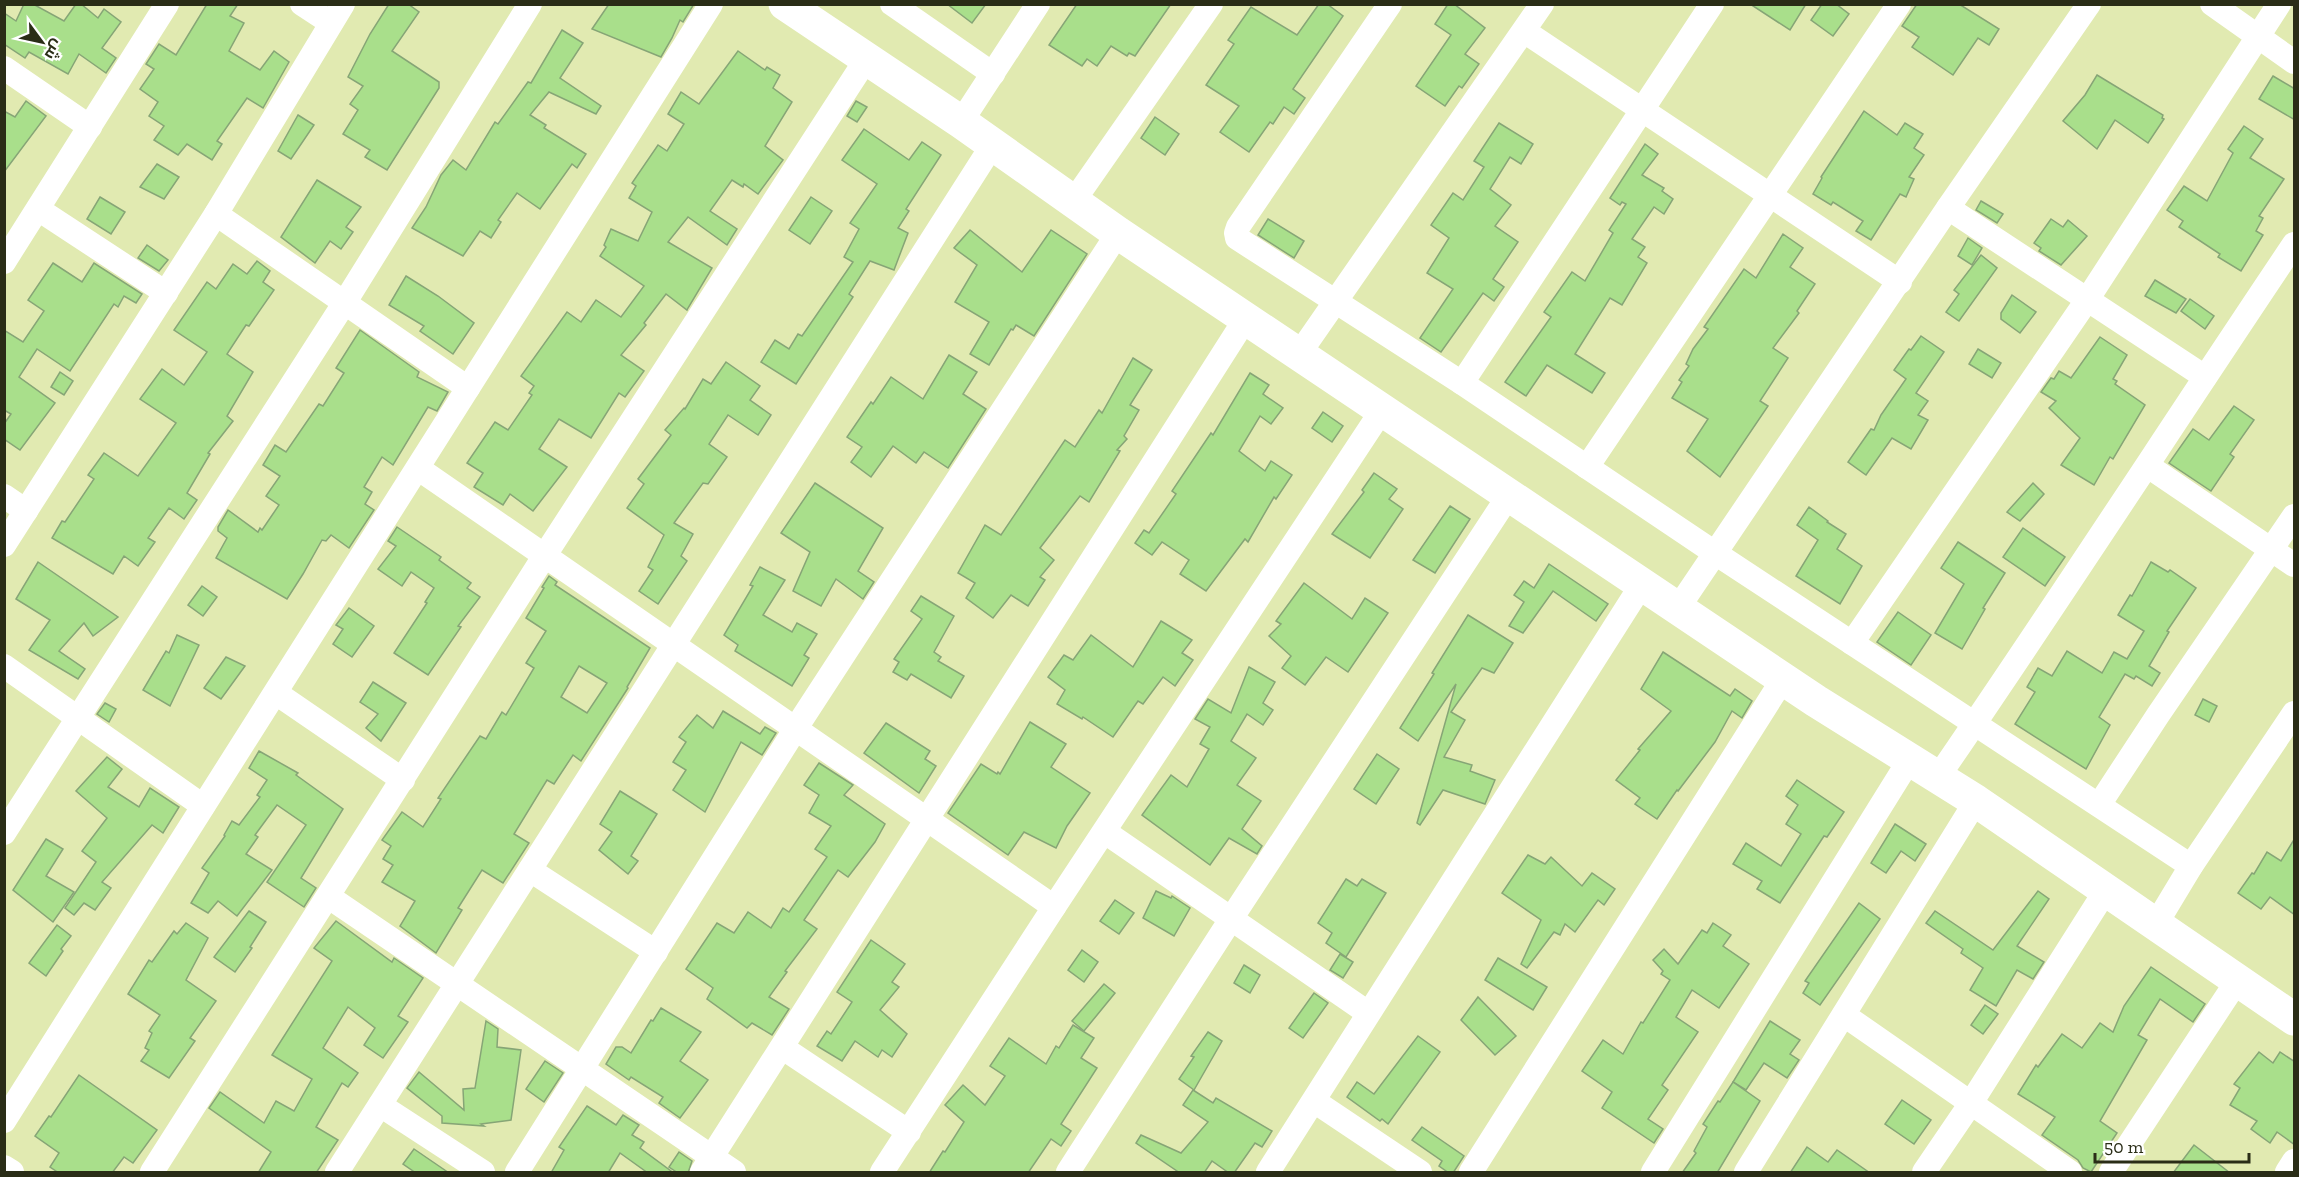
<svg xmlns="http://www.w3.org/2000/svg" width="2299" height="1177" font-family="'Zilla Slab',Cairo,serif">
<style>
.building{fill:#a9df8b;stroke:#86a576;stroke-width:1.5;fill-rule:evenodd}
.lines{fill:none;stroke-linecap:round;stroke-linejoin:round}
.minor{stroke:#fff;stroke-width:24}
.highway{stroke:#fff;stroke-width:33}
</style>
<rect width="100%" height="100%" fill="#e1eab1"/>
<!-- building -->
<g class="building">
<path d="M24,4H33L64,21L76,4H81L98,18L104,9L121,22L102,48L116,58L106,73L79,54L68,74L29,52L25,58L4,44V13L16,21Z"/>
<path d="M207,4H238L230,16L244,23L229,51L260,70L274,51L289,62L263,108L247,98L217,141L222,144L212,160L187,144L178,155L154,140L164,126L149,116L158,102L140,89L154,69L146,64L159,44L176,55Z"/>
<path d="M389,4H408L419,12L392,51L439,82V88L387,170L365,157L370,150L343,134L358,110L350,104L363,86L348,77L370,34Z"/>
<path d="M609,4H694L683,22L680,20L672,38L661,57L592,29Z"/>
<path d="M947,4H986L972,23Z"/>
<path d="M1077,4H1171L1135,56L1129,53L1127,56L1111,46L1097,66L1087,59L1082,66L1049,45Z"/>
<path d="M1319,4H1327L1343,16L1293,89L1305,98L1294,114L1284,107L1273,124L1270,122L1249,152L1220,132L1239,106L1206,85L1234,44L1228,40L1251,7L1297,35Z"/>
<path d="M1448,4H1454L1485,28L1465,54L1479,64L1462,88L1459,86L1445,106L1416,86L1451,35L1435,24Z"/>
<path d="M1750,4H1806L1790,30Z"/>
<path d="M1822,4H1836L1849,14L1833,36L1811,20Z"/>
<path d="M1917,4H1959L1999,29L1989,45L1978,38L1953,75L1912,47L1919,37L1902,26Z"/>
<path d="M562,30L583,43L560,78L601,106L596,114L549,92L530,115L546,125L544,128L586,154L577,168L572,164L540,209L517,193L498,220L501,222L491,238L480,231L463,256L412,228L426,207L441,175L453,160L466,170L495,122L498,124L528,82L531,83Z"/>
<path d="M738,51L765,70L767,67L780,75L773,88L792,102L765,146L783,160L758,194L744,184L743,187L732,180L710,211L737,229L727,245L688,217L668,242L712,268L688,308L687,310L666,294L644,323L646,325L621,355L644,371L625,397L619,393L591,438L559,419L539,449L567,467L533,511L510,494L503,505L474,487L483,473L467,463L495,422L508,430L532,395L529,393L534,386L521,376L567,312L581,322L596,300L621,317L644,286L600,256L606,247L604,245L611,229L638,241L652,212L629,198L636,186L632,183L658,145L667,151L684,124L668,114L681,92L699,104Z"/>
<path d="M2097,75L2163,115L2162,118L2164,119L2148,143L2115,120L2097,149L2063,121L2085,95Z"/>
<path d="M2273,76L2295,89V120L2259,99Z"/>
<path d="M26,101L46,116L4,172V111L15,117Z"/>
<path d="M856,101L867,107L857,122L847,116Z"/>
<path d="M1864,111L1897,135L1905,123L1923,134L1914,148L1924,155L1909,177L1914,179L1906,197L1900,194L1871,240L1856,231L1863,221L1833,202L1831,205L1813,194L1822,178L1821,177Z"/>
<path d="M298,115L314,125L291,159L278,151Z"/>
<path d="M1155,117L1179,134L1165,155L1141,138Z"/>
<path d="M1499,123L1533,144L1521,164L1510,157L1490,189L1511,205L1495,226L1518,242L1493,279L1504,287L1494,301L1483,293L1441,352L1420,338L1453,289L1427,273L1449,238L1431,225L1453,193L1463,200L1484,167L1474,161Z"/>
<path d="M2244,126L2263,139L2250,158L2284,179L2259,216L2263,218L2256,231L2263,235L2241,271L2218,257L2220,254L2179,227L2183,221L2167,210L2184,186L2207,201L2233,153L2228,149Z"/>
<path d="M864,129L909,160L922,142L941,155L906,209L909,211L898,228L908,233L894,270L870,261L849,294L853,297L796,384L761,362L775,340L789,349L798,334L802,336L853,262L844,257L859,229L850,223L877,184L842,160Z"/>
<path d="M1645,144L1658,154L1642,175L1664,188L1662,191L1673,199L1664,214L1654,207L1632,239L1645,247L1638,257L1647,263L1622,305L1610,298L1575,354L1605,373L1592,393L1547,365L1526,396L1505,382L1551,317L1544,312L1572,272L1585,281L1613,233L1609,230L1626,204L1622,202L1620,205L1610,198Z"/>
<path d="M157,164L179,177L164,199L140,187Z"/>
<path d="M317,180L361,207L346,227L353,232L341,249L330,241L315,263L281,237Z"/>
<path d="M100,197L125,212L111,234L87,219Z"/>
<path d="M811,197L832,211L810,244L789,230Z"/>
<path d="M1981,201L2003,214L1997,223L1976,210Z"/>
<path d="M1268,219L1304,241L1294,258L1258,235Z"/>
<path d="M2051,219L2063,227L2068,220L2087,236L2061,265L2039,251L2041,248L2034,243Z"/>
<path d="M970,230L1022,272L1051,230L1087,254L1034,336L1016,325L1013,330L1011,329L989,365L970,354L989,322L955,302L977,265L954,248Z"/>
<path d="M1783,234L1803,248L1790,267L1815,284L1797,311L1799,313L1773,348L1788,358L1760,401L1768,406L1720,477L1687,451L1708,419L1672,398L1682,382L1679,380L1689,366L1686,364L1693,349L1708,329L1704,327L1744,269L1756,278Z"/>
<path d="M1968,238L1982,248L1972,265L1958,256Z"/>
<path d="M147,245L168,260L159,271L138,258Z"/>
<path d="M1981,255L1997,268L1959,321L1946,312L1959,294L1954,290Z"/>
<path d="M257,261L270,271L263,282L274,290L249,326L246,325L227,354L253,372L227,416L233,421L208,453L210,454L187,493L197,500L184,519L169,508L148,538L155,542L138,566L124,556L113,574L52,538L62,521L65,522L94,479L88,475L104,453L138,476L176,423L140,399L162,369L184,385L207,352L174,330L207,282L216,289L233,264L247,274Z"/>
<path d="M53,263L82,282L94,263L142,294L136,303L124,296L118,307L114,304L70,371L37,349L19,377L55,403L20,450L4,439V424L11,414L4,410V330L23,342L44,311L28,300Z"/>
<path d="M406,276L438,296L474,323L453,354L420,331L424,326L389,305Z"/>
<path d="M2155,280L2186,299L2176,313L2145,296Z"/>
<path d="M2012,295L2036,312L2020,333L2001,319V313Z"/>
<path d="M2190,299L2214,316L2205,329L2181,311Z"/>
<path d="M360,330L419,372L417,377L448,392L437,411L428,407L393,465L382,457L364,487L372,492L365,504L374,510L349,548L331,535L326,541L322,540L303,574L287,599L216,558L227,538L218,531V527L228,510L258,532L260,528L262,530L279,505L266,496L280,476L263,465L275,445L286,452L319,404L323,406L344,373L336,368Z"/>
<path d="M1921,336L1944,352L1916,393L1928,401L1918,415L1928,420L1911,449L1892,438L1866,475L1848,462L1871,429L1874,430L1881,415L1906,379L1894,370L1909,349L1911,350Z"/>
<path d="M2100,337L2127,355L2113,379L2117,381L2115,384L2145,405L2113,459L2110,457L2094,485L2061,465L2080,438L2049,408L2056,401L2041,392L2051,378L2054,379L2059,371L2071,378Z"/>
<path d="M1978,349L2001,363L1992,378L1969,364Z"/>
<path d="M949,355L977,372L963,394L986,409L948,468L924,452L916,463L893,446L871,477L851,462L862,447L847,437L871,402L873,404L891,377L923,399Z"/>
<path d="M1133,358L1152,370L1130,405L1139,410L1124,436L1127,439L1117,450L1120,451L1089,502L1080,496L1040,548L1054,560L1040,577L1045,580L1028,606L1011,595L993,618L966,598L975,583L958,573L985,525L1001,535L1065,440L1075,447L1099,410L1102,413Z"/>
<path d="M726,362L760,386L750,400L771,415L758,435L728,415L709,444L727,457L708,484L703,483L674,523L693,534L681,556L687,561L658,604L639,591L653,570L648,567L664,535L627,508L644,484L638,479L671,435L665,430L684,408L685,409L703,379L711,384Z"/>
<path d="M60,372L73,381L64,395L51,387Z"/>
<path d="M1250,373L1269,385L1263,394L1283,408L1271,424L1260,416L1239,451L1265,471L1271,461L1292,475L1276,499L1274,497L1248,542L1245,539L1206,591L1180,574L1189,560L1162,542L1152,555L1135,543L1144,530L1149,533L1176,494L1172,491L1211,433L1213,435Z"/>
<path d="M2234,406L2254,420L2230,454L2234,457L2211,491L2169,463L2193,429L2209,440Z"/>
<path d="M1323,412L1343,426L1332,442L1312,428Z"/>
<path d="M1374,473L1397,489L1389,499L1403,509L1370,558L1332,534L1364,492L1362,490Z"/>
<path d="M815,483L883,528L858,571L874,582L863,599L836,579L821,606L793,591L810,552L781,533Z"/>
<path d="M2033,483L2044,494L2020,521L2007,512Z"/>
<path d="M1450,506L1470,519L1435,573L1413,560Z"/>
<path d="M1809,507L1828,521L1827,522L1846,534L1837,549L1862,566L1840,604L1796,576L1818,540L1797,525Z"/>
<path d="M397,527L441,557L439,560L471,583L467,588L480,597L458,626L461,627L428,675L394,653L427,603L425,602L434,588L411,572L402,586L378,569L396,546L388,541Z"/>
<path d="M2023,528L2065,557L2045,586L2003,557Z"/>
<path d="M1958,542L2005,573L1983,608L1985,609L1962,649L1935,633L1964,584L1941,568Z"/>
<path d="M38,562L118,617L93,636L84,623L59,651L85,669L78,679L29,650L50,620L16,599Z"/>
<path d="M2151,562L2168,572L2170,570L2196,588L2167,631L2169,632L2149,666L2160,673L2152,686L2136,676L2134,679L2125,674L2099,717L2110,725L2086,769L2015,724L2035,692L2027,687L2038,668L2052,676L2067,651L2102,673L2114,652L2127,659L2144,631L2118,615L2130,595L2132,596Z"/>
<path d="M1549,564L1608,604L1596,621L1553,591L1523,633L1509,626L1524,602L1514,595L1524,581L1534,588Z"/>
<path d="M760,567L785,580L763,615L792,632L797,623L817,634L804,655L809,658L792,686L735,651L738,645L724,635L753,586L750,585Z"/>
<path d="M549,576L557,582L555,585L650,648L627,687L628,688L581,761L573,755L554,784L547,780L514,834L529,843L503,883L482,870L458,908L462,910L436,953L400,926L415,901L382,882L393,865L383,859L391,846L382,840L402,812L423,827L441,799L438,798L480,736L486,739L502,712L506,715L534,668L526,663L546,631L526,618L544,588L542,587ZM579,666L607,683L587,713L561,697Z"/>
<path d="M1304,583L1352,619L1365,598L1388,613L1348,672L1326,657L1305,685L1282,668L1291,656L1269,636L1281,624L1276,621Z"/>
<path d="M202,586L217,597L203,616L188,605Z"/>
<path d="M921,596L954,616L934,652L941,657L938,661L964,676L951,698L911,674L907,680L893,672L899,662L894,659L922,619L911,611Z"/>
<path d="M349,608L374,626L352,657L333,644L343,629L336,625Z"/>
<path d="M1898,612L1931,635L1911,665L1877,642Z"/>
<path d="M1468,615L1513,643L1494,673L1482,668L1451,712L1465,720L1444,757L1472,765L1470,771L1495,780L1485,804L1443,790L1420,825L1417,823L1456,684L1418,741L1400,728L1434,674L1432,673Z"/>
<path d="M1161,621L1192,640L1182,653L1193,660L1175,686L1163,677L1143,704L1138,701L1113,737L1083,717L1082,719L1057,704L1065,690L1048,677L1064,655L1073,660L1091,635L1133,667Z"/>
<path d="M177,635L199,645L170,706L143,690L166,651L169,653Z"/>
<path d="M1663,652L1730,696L1735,689L1752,701L1742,718L1732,711L1715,742L1678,791L1677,790L1657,819L1635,804L1640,798L1616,780L1640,750L1638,749L1671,711L1641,689Z"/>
<path d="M226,657L245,666L221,699L204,688Z"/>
<path d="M1249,667L1275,682L1263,703L1273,710L1263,725L1247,714L1231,741L1256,758L1237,785L1261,801L1242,829L1262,846L1257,854L1229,838L1210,865L1142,815L1171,775L1187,787L1209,749L1200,744L1210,727L1195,719L1208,699L1231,713Z"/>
<path d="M373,682L406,703L381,741L366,728L378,714L360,702Z"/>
<path d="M2203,699L2217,706L2209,722L2195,715Z"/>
<path d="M105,703L116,709L109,722L97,714Z"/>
<path d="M723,711L760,734L765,727L776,733L762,755L741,742L705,812L673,790L686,770L673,762L686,742L679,737L697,715L713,728Z"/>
<path d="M1030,722L1066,744L1051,767L1090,793L1067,826L1056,848L1024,832L1008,855L948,813L981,764L997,774L998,772L1000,774Z"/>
<path d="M886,723L930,751L925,759L936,766L919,793L864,753Z"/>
<path d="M259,751L298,773L296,775L343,809L301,878L316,888L304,907L267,882L306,825L277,805L255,835L258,837L246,854L272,870L237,916L218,901L208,913L191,903L209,873L202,868L225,836L224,835L232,821L239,825L260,797L257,795L267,780L249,768Z"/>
<path d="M1377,754L1399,769L1376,804L1354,789Z"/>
<path d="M107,757L122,769L108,787L139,807L150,788L179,807L163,833L152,825L102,882L111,888L95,910L84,903L74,915L65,908L96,862L82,851L107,818L76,791Z"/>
<path d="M819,763L853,785L844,795L885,824L875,842L848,877L838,870L804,920L817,929L785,971L787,972L769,997L789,1009L772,1035L752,1023L747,1028L707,999L713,988L686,969L717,923L734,933L748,912L771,928L783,908L789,912L827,857L815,849L831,826L809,813L819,795L804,785Z"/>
<path d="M1797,780L1844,812L1827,837L1824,836L1780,903L1757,889L1762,881L1733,864L1746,843L1781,866L1801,834L1786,824L1798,805L1786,796Z"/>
<path d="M620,791L657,814L631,856L638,861L628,874L599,850L612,832L600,824Z"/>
<path d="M1895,824L1926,844L1915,861L1901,851L1886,873L1871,863Z"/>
<path d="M2295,838V915L2270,897L2261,909L2238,893L2252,873L2254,874L2267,852L2281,861Z"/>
<path d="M46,839L63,849L46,876L74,892L53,922L13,890Z"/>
<path d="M1528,855L1545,864L1551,857L1582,886L1592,873L1615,889L1604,905L1598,900L1575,932L1565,924L1560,935L1554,932L1527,968L1521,964L1541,920L1502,893Z"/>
<path d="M1346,879L1357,886L1362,879L1386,893L1346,957L1326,943L1332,933L1318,923Z"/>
<path d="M1156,891L1171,898L1172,896L1190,908L1174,936L1143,918Z"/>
<path d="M2038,891L2049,899L2017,946L2044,962L2033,979L2017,970L1996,1006L1970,990L1983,968L1961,953L1963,949L1926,923L1935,911L1993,950Z"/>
<path d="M1115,900L1134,913L1119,934L1100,921Z"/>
<path d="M1859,903L1880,919L1820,1005L1803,993L1809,983L1805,981Z"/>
<path d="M249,911L266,922L250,947L252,948L235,972L214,957Z"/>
<path d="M336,921L392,962L394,958L423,978L398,1016L408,1022L383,1058L364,1045L375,1028L348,1007L323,1048L358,1073L348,1087L342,1083L316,1127L338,1140L316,1173H258L271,1152L209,1108L220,1092L264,1123L276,1101L294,1111L312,1079L272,1055L332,961L314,948Z"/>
<path d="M186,923L208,938L186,980L216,1001L190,1038L195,1041L169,1078L141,1061L149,1050L145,1048L152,1033L149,1031L160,1015L128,994L149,960L152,962L174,931L177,934Z"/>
<path d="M1713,923L1731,935L1723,946L1749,964L1719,1008L1692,990L1676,1017L1698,1032L1662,1085L1668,1090L1648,1119L1663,1129L1654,1143L1602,1108L1612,1092L1582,1071L1603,1040L1623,1054L1641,1022L1643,1023L1670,980L1661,974L1663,971L1653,960L1664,949L1678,964L1702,930L1707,933Z"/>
<path d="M57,925L71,936L61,949L63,951L46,976L29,963Z"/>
<path d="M871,940L905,964L892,982L899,987L880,1010L907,1034L892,1057L882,1050L878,1057L855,1041L842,1061L817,1046L827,1031L831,1034L852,1002L837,992Z"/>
<path d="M1082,950L1098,962L1084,982L1068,970Z"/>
<path d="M1340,954L1353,962L1343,978L1330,970Z"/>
<path d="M1498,958L1547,987L1533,1010L1485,980Z"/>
<path d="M1244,965L1260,975L1250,993L1234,983Z"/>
<path d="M2151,967L2205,1004L2193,1022L2160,999L2138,1035L2147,1040L2100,1121L2117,1133L2091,1172L2083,1168L2078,1160L2042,1135L2055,1117L2018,1094L2036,1065L2038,1067L2062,1034L2082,1048L2100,1023L2113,1032L2124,1006Z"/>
<path d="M1104,984L1115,993L1084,1031L1072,1021Z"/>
<path d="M1314,993L1328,1003L1303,1038L1289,1028Z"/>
<path d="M1478,997L1516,1036L1495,1055L1461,1020Z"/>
<path d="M1985,1005L1998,1014L1983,1034L1971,1025Z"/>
<path d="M661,1008L701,1032L680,1061L708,1080L680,1118L659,1103L663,1097L631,1077L629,1080L606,1064L616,1047H622L631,1053L651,1020L653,1021Z"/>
<path d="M486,1021L498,1029L497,1047L521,1050L511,1120L481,1124L484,1126L442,1123V1116L407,1088L419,1072L464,1110L463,1089L475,1088Z"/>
<path d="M1770,1021L1800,1040L1790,1054L1799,1060L1787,1078L1764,1063L1746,1090L1733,1082Z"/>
<path d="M1073,1025L1094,1038L1081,1058L1097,1068L1061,1124L1071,1131L1061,1146L1051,1139L1028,1173H929L943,1151L945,1152L964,1122L945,1105L963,1085L985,1105L1005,1076L990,1066L1009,1038L1046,1064L1056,1046L1059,1048Z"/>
<path d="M1208,1032L1222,1041L1194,1090L1179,1079L1194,1057L1191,1056Z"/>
<path d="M1418,1036L1440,1052L1388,1124L1382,1119L1380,1121L1347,1097L1357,1082L1374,1094Z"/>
<path d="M2259,1052L2273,1063L2280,1052L2295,1062V1145L2277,1132L2270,1143L2251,1129L2257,1121L2230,1105L2240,1088L2234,1084Z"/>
<path d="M545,1061L563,1073L544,1102L526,1089Z"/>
<path d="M79,1075L157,1130L133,1163L124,1157L112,1173H59L50,1167L59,1153L35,1136L49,1116L51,1117Z"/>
<path d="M1733,1082L1760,1101L1717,1173H1682L1696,1153L1694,1151L1707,1127L1703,1124L1718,1101L1720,1102Z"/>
<path d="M1193,1090L1213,1103L1216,1098L1272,1131L1262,1147L1255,1143L1234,1173H1229L1212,1161L1204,1173H1180L1136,1143L1141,1135L1181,1153L1208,1122L1183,1105Z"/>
<path d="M1902,1100L1931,1120L1914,1144L1885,1124Z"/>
<path d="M587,1106L616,1125L623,1115L639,1125L632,1135L644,1142L640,1148L671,1171L670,1173H648L620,1153L608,1173H551L564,1150L559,1147Z"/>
<path d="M1422,1127L1464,1156L1453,1173H1449L1439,1166L1442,1161L1412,1140Z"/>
<path d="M2194,1145L2230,1173H2173Z"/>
<path d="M1807,1147L1828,1162L1837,1150L1870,1173H1790Z"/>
<path d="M414,1149L449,1173H416L403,1164Z"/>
<path d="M679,1152L692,1161L688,1173H678L669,1167Z"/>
</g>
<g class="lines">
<!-- minor -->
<g class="minor">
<path d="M302,4L331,23"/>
<path d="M892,4L993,74"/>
<path d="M1390,4L1238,227L1236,233L1237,238L1462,383L1715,553L2191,866"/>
<path d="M2212,4L2294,62"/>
<path d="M1524,31L1900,282"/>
<path d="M4,68L90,127"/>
<path d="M961,122L1038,4"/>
<path d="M1073,202L1211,4"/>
<path d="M1948,208L2205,377"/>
<path d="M38,209L166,293"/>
<path d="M216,214L468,388"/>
<path d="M4,262L167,4"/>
<path d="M1299,354L1542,4"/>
<path d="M1462,383L1712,4"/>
<path d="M2148,466L2294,565"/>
<path d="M1587,467L1899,4"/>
<path d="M419,469L1054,907"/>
<path d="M4,496L26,511"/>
<path d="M4,545L216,214L343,4"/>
<path d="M1678,608L1948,208L2089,4"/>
<path d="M1852,643L2087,300L2279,4"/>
<path d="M4,666L203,806"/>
<path d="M276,693L403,780"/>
<path d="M1938,777C2059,601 2175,421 2294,244"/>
<path d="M2099,805L2158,715L2294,516"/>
<path d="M1105,832L1368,1013"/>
<path d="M4,833L345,302L530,4"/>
<path d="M530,870L656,952"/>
<path d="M329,897L734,1172"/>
<path d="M2156,924L2191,866L2294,713"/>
<path d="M1844,1015L2070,1172"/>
<path d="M783,1048L909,1132"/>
<path d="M1314,1101L1420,1172"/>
<path d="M380,1105L483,1172"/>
<path d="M4,1121L711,4"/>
<path d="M4,1167L12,1172"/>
<path d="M152,1172L545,555L867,58"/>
<path d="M337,1172C555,829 773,486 993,144"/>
<path d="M517,1172L796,728L1118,233"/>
<path d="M702,1172L1246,318"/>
<path d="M882,1172L1054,907L1382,410"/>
<path d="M1068,1172L1231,919L1509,495"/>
<path d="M1268,1172L1642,584"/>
<path d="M1471,1172L1783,679"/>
<path d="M1653,1172L1910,759"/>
<path d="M1746,1172L1976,801"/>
<path d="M1924,1172L1971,1103L2106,890"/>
<path d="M2111,1172L2237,981"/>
<path d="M2287,1172L2294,1161"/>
</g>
<!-- highway -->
<path class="highway" d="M785,4L961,122L1118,233L1816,701L1976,801L2294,1019"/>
</g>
<!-- border -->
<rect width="2299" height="1177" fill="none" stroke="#2a2d17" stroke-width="12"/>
<!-- north arrow -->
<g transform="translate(42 42) rotate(123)" stroke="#ffffff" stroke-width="4.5" paint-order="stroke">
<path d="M0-4.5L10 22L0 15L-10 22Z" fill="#2a2d17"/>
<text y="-9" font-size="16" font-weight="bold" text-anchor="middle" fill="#2a2d17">ش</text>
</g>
<!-- scale -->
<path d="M2095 1153v9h154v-9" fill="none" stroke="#2a2d17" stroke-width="3"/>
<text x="2104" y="1153" font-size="18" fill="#2a2d17" stroke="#ffffff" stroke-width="4.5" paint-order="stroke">50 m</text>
</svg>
